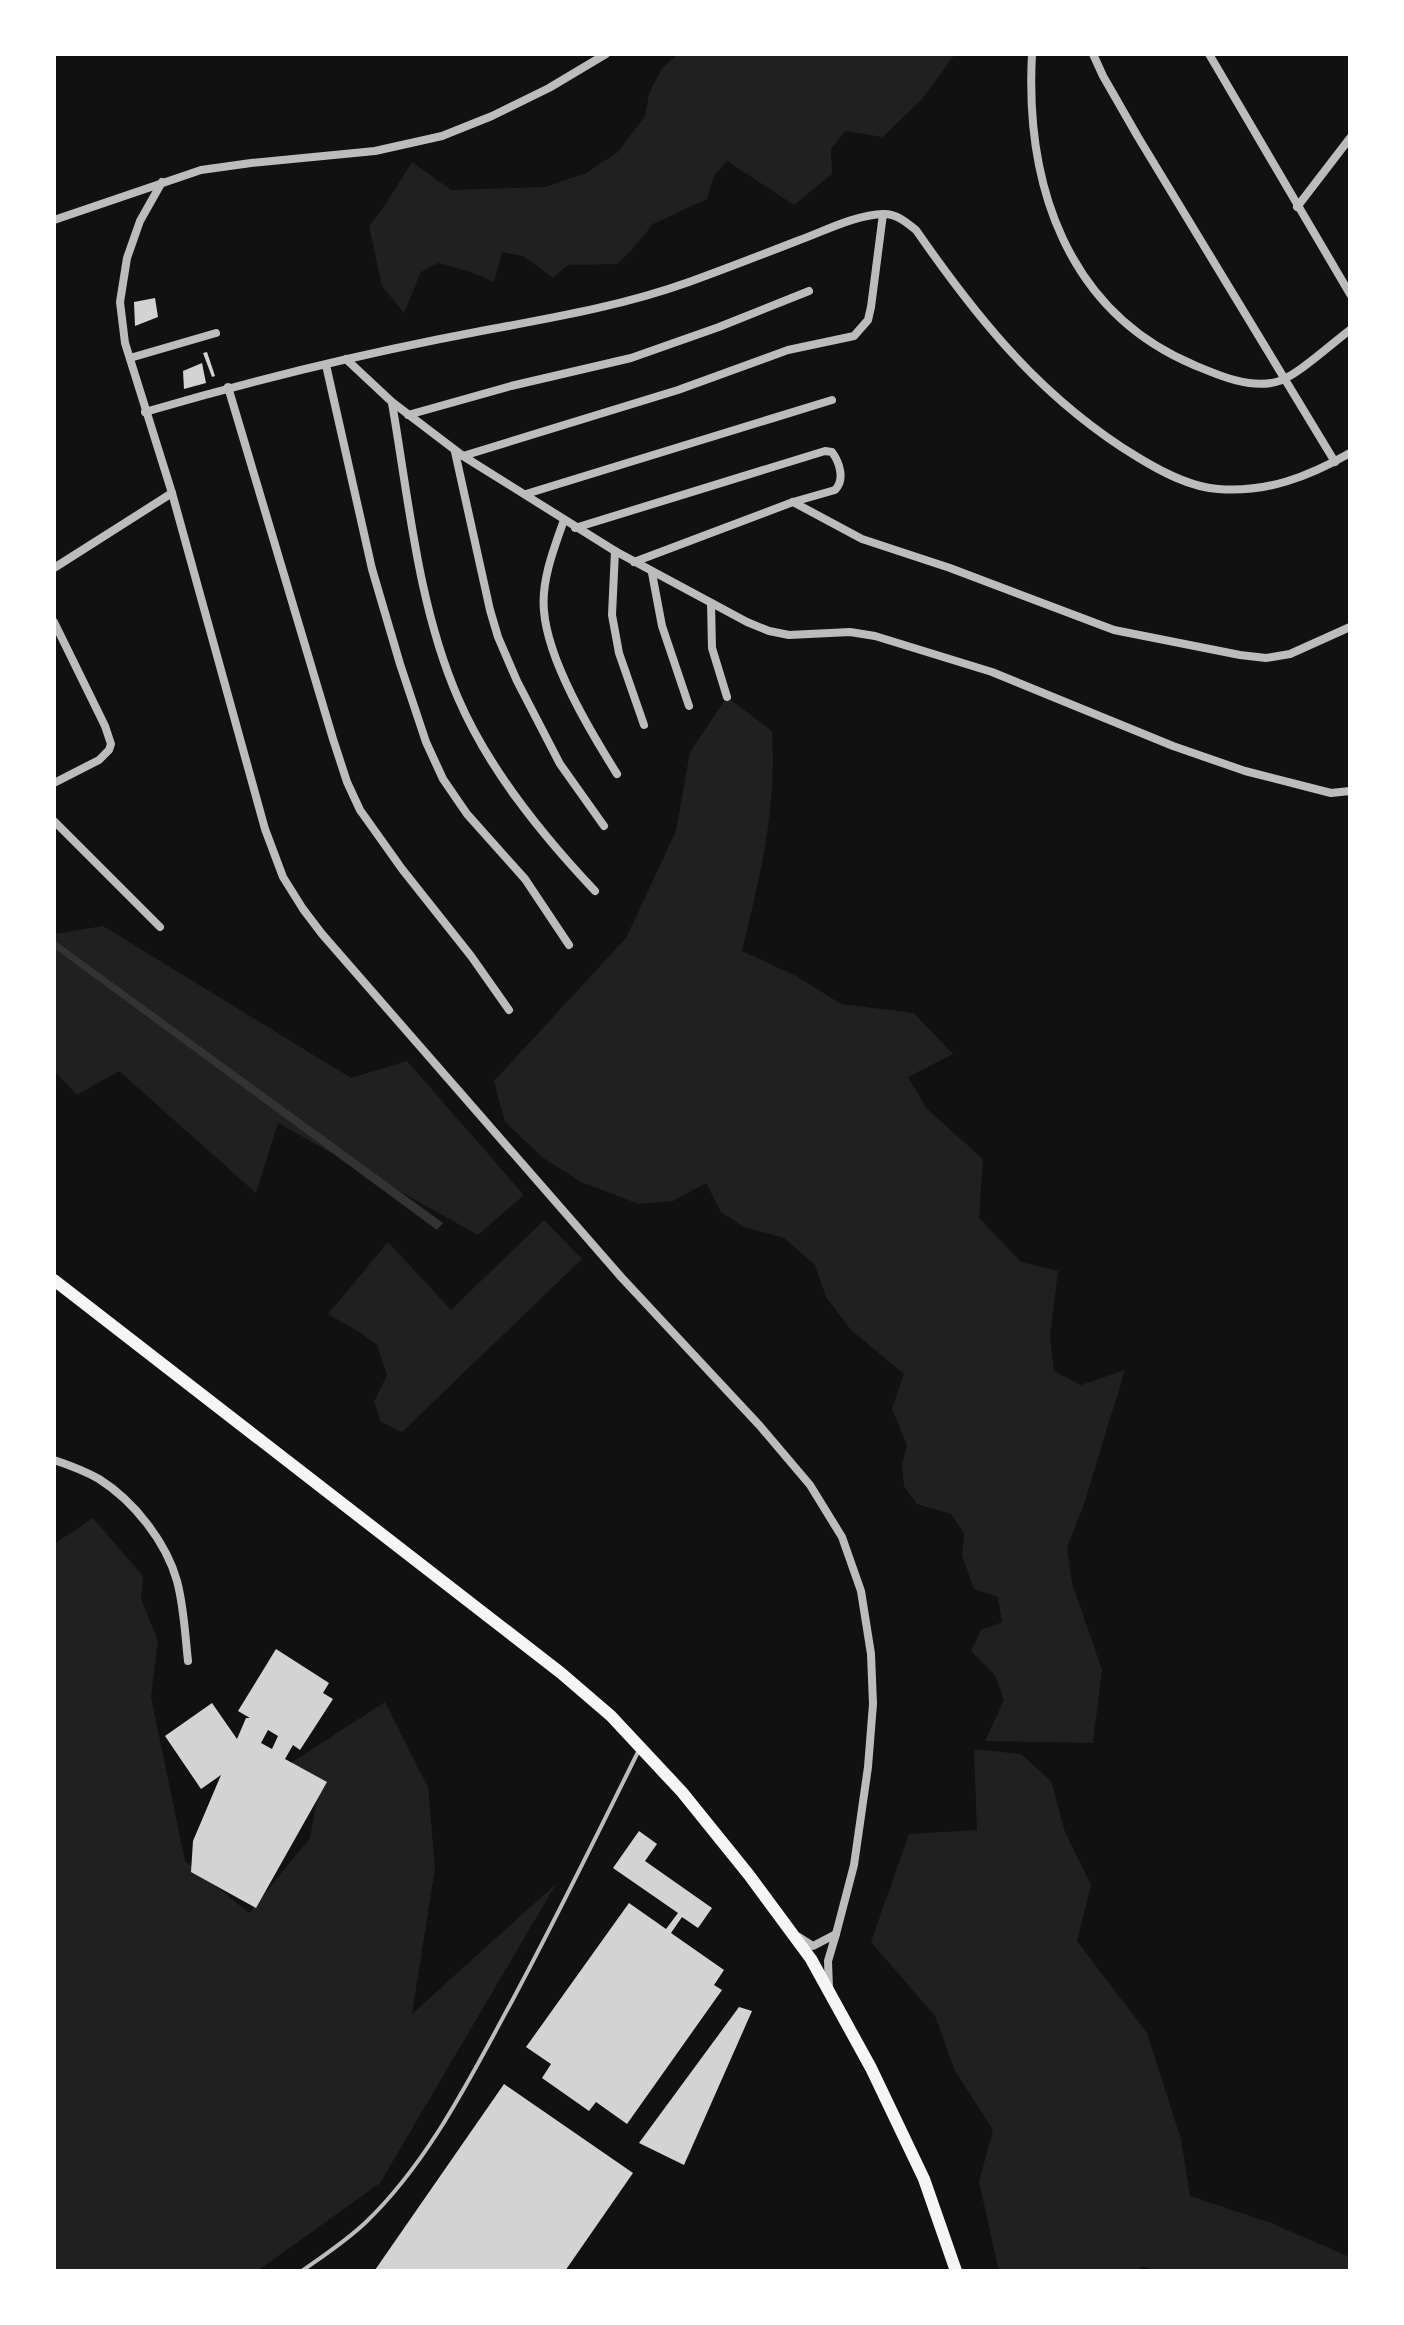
<svg xmlns="http://www.w3.org/2000/svg" width="1404" height="2325" font-family="Helvetica,sans-serif">
<style>
.green{fill:#202020}
.water{fill:#333}
.building{fill:#d3d3d3;fill-rule:evenodd}
.lines{fill:none;stroke-linecap:round;stroke-linejoin:round}
.service{stroke:#bcbcbc;stroke-width:4}
.minor{stroke:#bcbcbc;stroke-width:8}
.primary{stroke:#f5f5f5;stroke-width:12}
</style>
<rect width="100%" height="100%" fill="#111"/>
<!-- green -->
<g class="green">
<path d="M678,54H953V57L922,99L883,137L845,131L831,149L832,174L794,205L727,161L714,176L707,199L653,224L631,251L617,264L568,265L553,278L523,256L502,252L494,282L471,272L438,263L421,272L404,313L382,286L369,226L381,211L412,162L451,190L545,187L586,173L618,152L645,116L649,94L662,68Z"/>
<path d="M727,697L772,731C777,809 760,876 742,951L796,976L841,1004L914,1013L953,1054L908,1077L927,1109L983,1159L979,1218L1021,1262L1058,1271L1050,1337L1054,1371L1081,1385L1125,1370L1083,1507L1067,1547L1072,1583L1102,1670L1093,1743L985,1741L1004,1700L995,1675L971,1651L981,1630L1002,1622L998,1597L974,1589L962,1556L964,1533L951,1514L917,1504L904,1486L902,1465L907,1445L892,1409L904,1374L851,1330L826,1297L815,1265L784,1238L744,1227L721,1212L706,1183L673,1201L639,1204L581,1182L542,1157L505,1122L494,1081L626,938L676,831L690,752Z"/>
<path d="M103,926L351,1078L407,1061L524,1195L478,1235L278,1123L256,1193L119,1071L77,1095L54,1071V934Z"/>
<path d="M544,1220L582,1259L402,1432L381,1422L374,1402L387,1375L377,1345L361,1333L328,1314L388,1242L451,1310Z"/>
<path d="M93,1518L143,1576L141,1599L158,1641L151,1697L185,1861L249,1913L310,1838L319,1785L291,1763L385,1702L428,1787L435,1868L412,2014L556,1884L380,2183L257,2271H54V1544Z"/>
<path d="M974,1749L1021,1754L1051,1781L1065,1832L1091,1885L1077,1941L1147,2033L1181,2139L1190,2196L1271,2223L1350,2257V2271H1156L1142,2266L1138,2271H999L979,2182L993,2130L955,2071L935,2016L871,1942L909,1834L977,1830Z"/>
</g>
<!-- water -->
<path class="water" d="M54,940L443,1223L437,1230L54,948Z"/>
<!-- building -->
<g class="building">
<path d="M155,298L158,317L135,326L134,302Z"/>
<path d="M207,352L215,376L212,377L203,353Z"/>
<path d="M202,363L206,383L184,389L183,371Z"/>
<path d="M276,1649L329,1683L323,1693L333,1699L300,1750L293,1745L285,1759L327,1782L256,1908L191,1872L193,1841L221,1775L201,1789L165,1736L212,1703L237,1739L246,1718H250L238,1711ZM268,1730L278,1736L272,1749L261,1743Z"/>
<path d="M639,1831L657,1844L645,1861L712,1908L698,1928L682,1917L671,1933L724,1970L714,1985L722,1990L627,2124L596,2102L589,2111L542,2078L551,2064L526,2047L629,1903L666,1929L678,1913L613,1868Z"/>
<path d="M739,2007L752,2011L684,2165L639,2143Z"/>
<path d="M504,2084L633,2173L565,2271H376L375,2270Z"/>
</g>
<g class="lines">
<!-- service -->
<path class="service" d="M302,2271C323,2256 346,2241 365,2223C429,2162 470,2078 512,2001C556,1919 597,1835 638,1752"/>
<!-- minor -->
<g class="minor">
<path d="M1032,54C1025,183 1066,311 1194,365C1218,375 1249,389 1276,382C1296,377 1331,344 1350,330"/>
<path d="M1093,54L1103,76L1138,137L1335,462"/>
<path d="M1209,54L1350,294"/>
<path d="M162,182L140,221L127,258L120,302L125,343L172,493L265,829L283,877L303,909L322,934L622,1278L760,1426L810,1485L842,1537L861,1591L871,1654L873,1704L868,1767L854,1865L836,1934"/>
<path d="M1297,207L1350,138"/>
<path d="M54,220L201,170L251,163L375,151L442,136L492,116L549,88L606,54"/>
<path d="M130,358L216,333"/>
<path d="M346,359L392,402L463,456L615,551L747,622L769,631L789,635L850,632L875,636L992,672L1173,746L1245,771L1331,793L1350,791"/>
<path d="M326,365L372,569L400,664L426,742L443,779L467,814L525,879L569,945"/>
<path d="M228,387L333,739L347,782L360,810L402,869L471,956L509,1010"/>
<path d="M392,403C409,501 418,606 458,698C489,770 542,835 595,891"/>
<path d="M145,412C243,383 341,359 440,339C524,322 608,311 689,282C725,269 761,255 797,241C825,231 854,215 884,214C897,214 906,222 916,230C979,321 1043,400 1139,458C1162,472 1190,487 1218,489C1266,493 1308,477 1350,453"/>
<path d="M408,415L511,386L631,358L719,327L809,291"/>
<path d="M455,452L490,610L498,637L517,681L560,764L604,826"/>
<path d="M463,456L678,390L788,350L854,336L868,320L871,307L883,214"/>
<path d="M526,494L832,400"/>
<path d="M793,502L862,539L950,568L1114,630L1240,655L1266,658L1290,654L1350,627"/>
<path d="M564,520C554,548 541,581 544,611C548,661 590,731 617,774"/>
<path d="M575,528L825,451L832,452C840,463 845,480 835,490L793,502L634,562"/>
<path d="M615,551L612,615L619,653L644,725"/>
<path d="M54,568L172,493"/>
<path d="M652,573L662,626L689,706"/>
<path d="M711,603L712,648L727,697"/>
<path d="M54,622L105,726L111,744L109,750L99,760L54,783"/>
<path d="M54,821L160,927"/>
<path d="M54,1460C69,1465 85,1471 99,1479C134,1501 166,1542 177,1581C184,1607 185,1634 188,1661"/>
<path d="M799,1937L813,1946L836,1934L828,1961L829,1989"/>
</g>
<!-- primary -->
<path class="primary" d="M54,1280L561,1673L611,1716L682,1792L749,1875L811,1959L871,2068L924,2179L956,2271"/>
</g>
<!-- border -->
<rect width="1404" height="2325" fill="none" stroke="#ffffff" stroke-width="112"/>
</svg>
